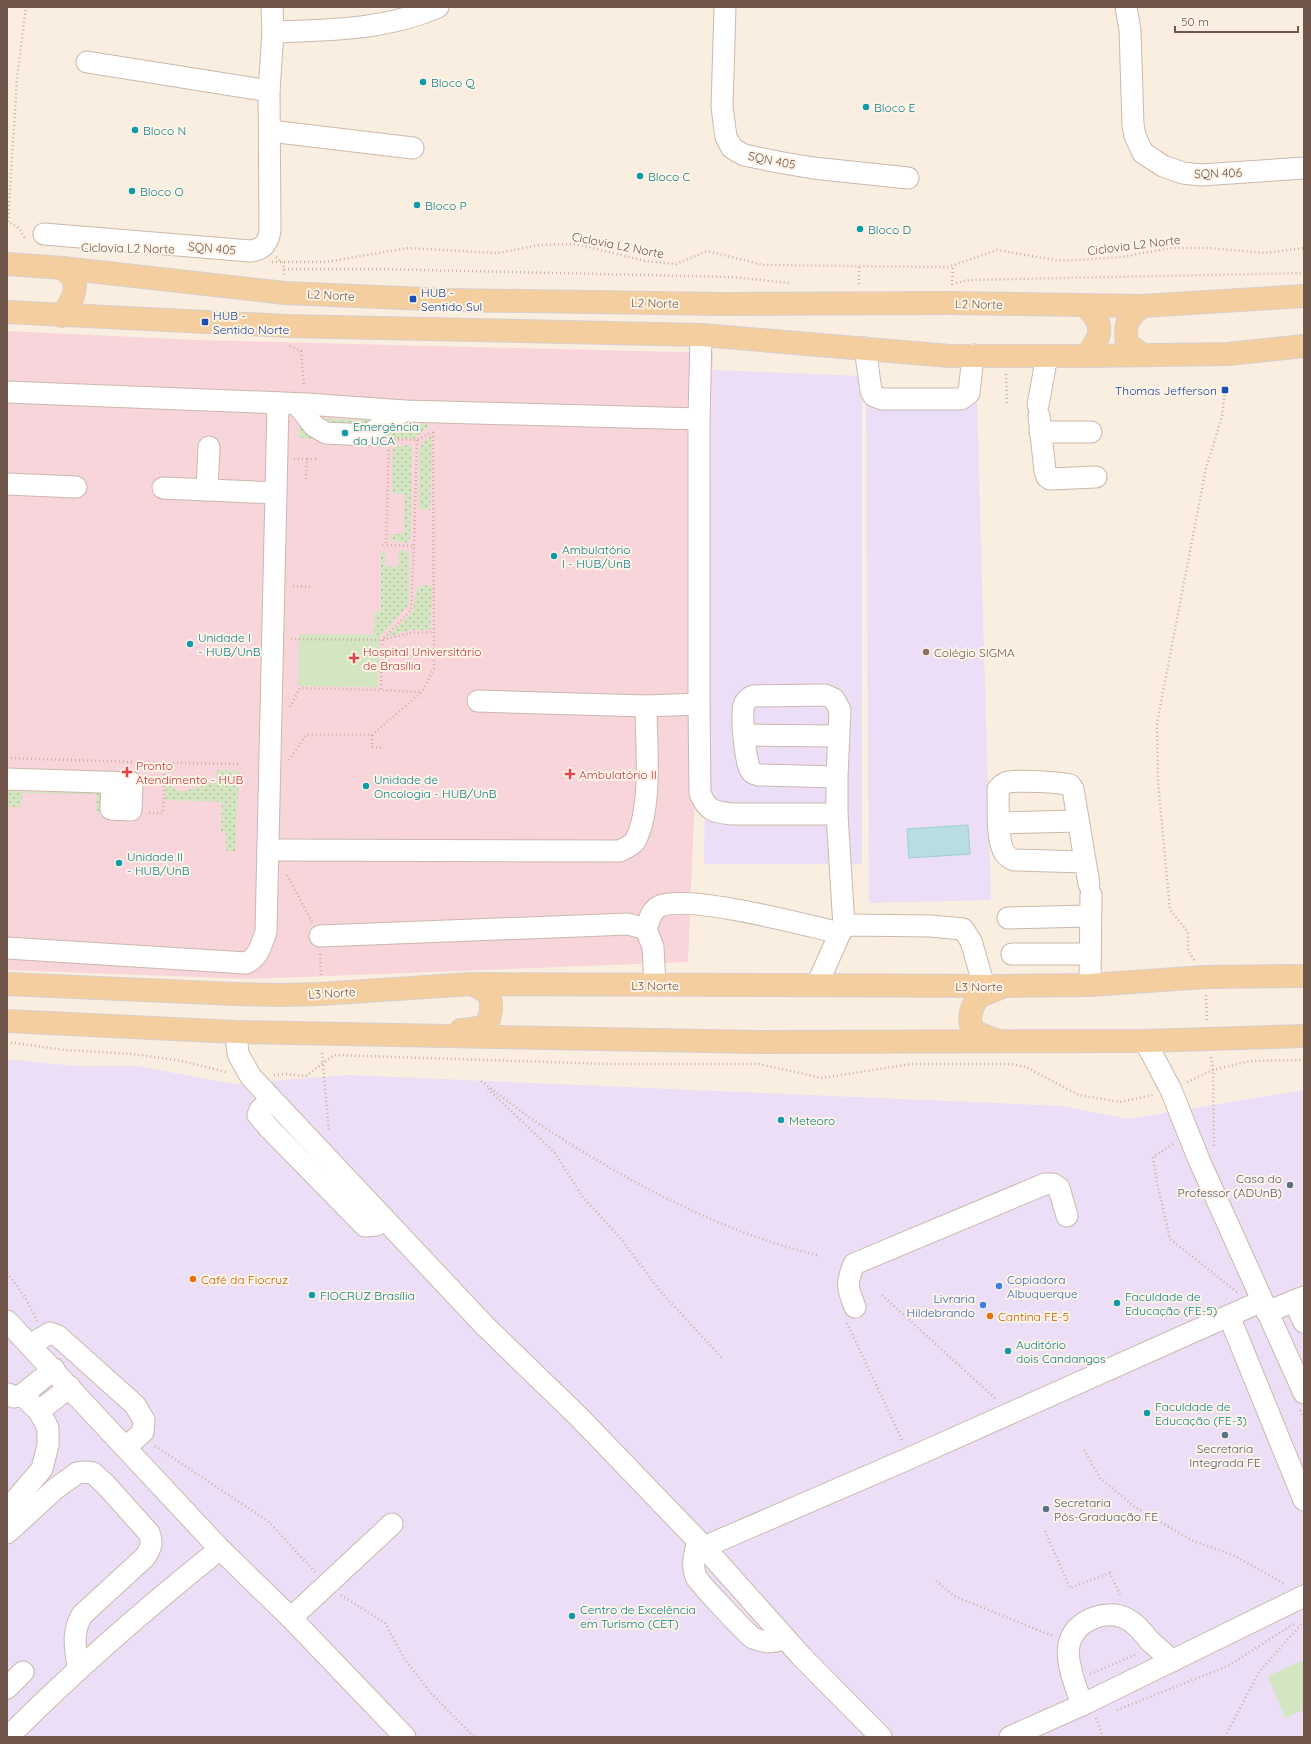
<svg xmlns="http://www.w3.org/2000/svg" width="1311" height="1744" font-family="Quicksand,sans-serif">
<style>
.education{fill:#ebdef6}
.medical{fill:#f7d5db}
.grass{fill:url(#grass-dots)}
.green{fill:#d3e6c1}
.water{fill:#b8dee1;stroke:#9fced2}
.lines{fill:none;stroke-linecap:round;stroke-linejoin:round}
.minor-casing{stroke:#ccb8ac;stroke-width:23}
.major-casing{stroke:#d7cfcc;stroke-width:24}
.path{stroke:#d1af9f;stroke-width:2.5;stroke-dasharray:1 3;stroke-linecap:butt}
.minor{stroke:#fff;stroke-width:21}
.major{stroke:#f4ce9e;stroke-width:22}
.culture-dot{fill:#0f9aa8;stroke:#fdf3e6;stroke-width:1.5}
.transit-dot{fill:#1a4fb4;stroke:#fdf3e6;stroke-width:1.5}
.education-dot{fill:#8d6e63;stroke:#fdf3e6;stroke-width:1.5}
.health-dot{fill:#e0444e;stroke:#fdf3e6;stroke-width:1.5}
.service-dot{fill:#5c6f8a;stroke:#fdf3e6;stroke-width:1.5}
.food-dot{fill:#e8710a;stroke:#fdf3e6;stroke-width:1.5}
.shop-dot{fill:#3f7fe0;stroke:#fdf3e6;stroke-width:1.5}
.labels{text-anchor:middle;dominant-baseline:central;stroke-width:4;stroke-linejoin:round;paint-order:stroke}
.culture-label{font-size:12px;fill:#0d838f;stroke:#fdf3e6;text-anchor:start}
.street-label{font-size:12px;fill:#6f554a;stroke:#fdf3e6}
.transit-label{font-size:12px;fill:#164399;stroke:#fdf3e6;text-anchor:start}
.health-label{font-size:12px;fill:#be3a42;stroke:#fdf3e6;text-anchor:start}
.education-label{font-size:12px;fill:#785e54;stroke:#fdf3e6;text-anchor:start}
.service-label{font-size:12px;fill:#4e5e75;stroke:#fdf3e6;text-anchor:end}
.food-label{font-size:12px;fill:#c56008;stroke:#fdf3e6;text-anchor:start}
.shop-label{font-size:12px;fill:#366cbe;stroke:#fdf3e6;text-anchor:start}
</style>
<defs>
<pattern id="grass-dots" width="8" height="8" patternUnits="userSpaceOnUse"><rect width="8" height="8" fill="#d3e6c1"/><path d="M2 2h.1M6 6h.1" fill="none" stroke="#afbd9f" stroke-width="1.8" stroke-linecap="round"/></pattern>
</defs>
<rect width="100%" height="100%" fill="#faeee1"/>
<!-- education -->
<g class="education">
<path d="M712,370L862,376V864H704Z"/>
<path d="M977,401L991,900L869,903L866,405Z"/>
<path d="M7,1059L75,1066H136L235,1084L348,1075L1062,1106L1129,1119L1304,1090V1737H7Z"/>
</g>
<!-- medical -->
<path class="medical" d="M7,331L197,340L713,353L688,962L250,979L7,970Z"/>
<!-- grass -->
<g class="grass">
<path d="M319,418L384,421L378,425H323Z"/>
<path d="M299,420L329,439L299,438Z"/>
<path d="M389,421L430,425L413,439L371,437Z"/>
<path d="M432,436L430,510L420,509L419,508V450L423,442Z"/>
<path d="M408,445L412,447L410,542L399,543V541H391V534H404L405,494L392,493L393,447Z"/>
<path d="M399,549L409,552V604L379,638V635H374L375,611H381V552L385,551V566L398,567Z"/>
<path d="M432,585L430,630H410L385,638L413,611L415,595L419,586Z"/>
<path d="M216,770L239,771L235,851H226V832H221L222,802L165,800L166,776L171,786L181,792L215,782L217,779Z"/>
<path d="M7,791L101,793L100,812H96V794L22,793L21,807H7Z"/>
</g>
<!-- green -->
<g class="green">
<path d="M299,634L379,635L378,687L298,686Z"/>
<path d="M1304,1660V1710L1285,1718L1268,1676Z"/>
</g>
<!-- water -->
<path class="water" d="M968,825L970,854L909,858L907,829Z"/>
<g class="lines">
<!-- minor casing -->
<g class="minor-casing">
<g id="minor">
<path d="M725,7L722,107L726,137L732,148L744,155L778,162L813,168L908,178"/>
<path d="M1126,7L1130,30L1133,125L1135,136L1143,153L1163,166L1183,173L1201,175L1304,168"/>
<path d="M273,32C330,30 385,30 438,7"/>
<path d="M87,62L269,91"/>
<path d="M270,131L413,148"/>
<path d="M44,234L250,251C262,250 268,244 270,231L269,91L273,32L272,7"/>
<path d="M865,348L871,391L874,396L882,399H961L969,393L973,355"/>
<path d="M7,392L307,404L404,411L699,419L701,335"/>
<path d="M297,404L314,426L326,433L368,435L389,420L404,411"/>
<path d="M1038,405L1047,356"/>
<path d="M1039,416L1045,471L1047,477L1050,479L1096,477"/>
<path d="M1040,432H1091"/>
<path d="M7,484L76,487"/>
<path d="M163,488L276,493"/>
<path d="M207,490L209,447"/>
<path d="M478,701L646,706L699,704V419"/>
<path d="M699,704L700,793C707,811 714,812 732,814H837"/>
<path d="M745,735L838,736"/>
<path d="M837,777L759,775C755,774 753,774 751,771C745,763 741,714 744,705C746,700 748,698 753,696L825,695L834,699L840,710L837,777V814L844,927"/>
<path d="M7,779L132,783L131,810L111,809L112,782"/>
<path d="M999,823L1078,821"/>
<path d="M268,850L620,851C625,848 633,845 635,841C653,808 646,743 646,706"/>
<path d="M1085,862L1014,860C1009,858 1005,855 1003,850C996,833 999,807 998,789C1001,786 1003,783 1008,782C1020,780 1059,782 1070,785L1073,789L1089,884"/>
<path d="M1008,918L1090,916"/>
<path d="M646,929C649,921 651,910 660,906C689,894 805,925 840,933"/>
<path d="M320,936L628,924L646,929L653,947L655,985"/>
<path d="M7,948L246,963C259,957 261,945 266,932L278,403"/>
<path d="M1012,954H1090"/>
<path d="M817,985L840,933L844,927L851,925L930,926L963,929L971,941L984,986"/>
<path d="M1090,985L1091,895"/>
<path d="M236,1032L238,1054L251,1077L486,1327L579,1417L704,1547L802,1657L881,1737"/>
<path d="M1145,1041L1171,1090L1199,1160L1304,1393"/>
<path d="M271,1099L260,1110L258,1115L269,1128L365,1226L376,1225L384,1219"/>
<path d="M1294,1301L1304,1322"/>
<path d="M855,1307C847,1288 846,1283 854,1264L1045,1184H1053L1059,1188L1067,1216"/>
<path d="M1267,1312L1304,1297"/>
<path d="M1229,1316L1304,1500"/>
<path d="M7,1321L220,1549L291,1618L405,1737"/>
<path d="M30,1345L50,1333L58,1336L135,1405L144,1420L143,1432L126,1447"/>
<path d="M8,1394L14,1397L22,1395L54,1369"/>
<path d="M22,1395L39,1411L70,1387"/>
<path d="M7,1510L42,1469L48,1445V1428L39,1411"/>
<path d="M7,1533L55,1489L77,1473L85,1472L93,1473L106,1485L149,1533C153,1543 151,1548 145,1557L82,1615C71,1634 76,1649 78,1669"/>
<path d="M698,1541C695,1553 691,1564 696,1577C698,1582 748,1635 753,1638C764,1643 774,1643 785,1638"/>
<path d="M704,1547L910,1458L1262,1301"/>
<path d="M291,1618L392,1524"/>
<path d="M7,1688L23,1672"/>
<path d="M1082,1705C1072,1674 1053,1637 1091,1619C1102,1614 1116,1613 1127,1619C1137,1624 1142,1632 1149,1640C1156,1647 1165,1654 1172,1661"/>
<path d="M8,1737C75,1670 146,1608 220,1549"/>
<path d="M1010,1737L1082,1705L1304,1596"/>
</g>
</g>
<!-- major casing -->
<g class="major-casing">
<g id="major">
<path d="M7,264L63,268L285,293L449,300L722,304L951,303L1142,306L1304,296"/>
<path d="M1085,306C1106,325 1102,336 1086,356"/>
<path d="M1142,306C1127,319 1124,324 1127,344L1143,355"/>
<path d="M7,312L287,326L701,335L950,356H1086L1228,354L1304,346"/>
<path d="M61,316C69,307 80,289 72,277C70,274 65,271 63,268"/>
<path d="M7,984L235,994L281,995L320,994L472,984L1003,986L1090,985L1205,977L1304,976"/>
<path d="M7,1021L236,1032L758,1042L1145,1041L1304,1036"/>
<path d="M461,1030C468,1029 477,1029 483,1026C492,1021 493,1002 488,994C484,989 477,987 472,984"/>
<path d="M995,1040L975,1032C966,1021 971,1008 978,997L1000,988"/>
</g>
</g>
<!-- path -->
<g class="path">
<path d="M7,221L19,228L26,240"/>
<path d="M8,222L17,78L26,7"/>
<path d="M276,257L283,263L284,275"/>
<path d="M272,262H326L408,248L498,253L539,245L576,244L645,261L676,264L707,251L764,265L948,267L997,250L1061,261L1122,257L1170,248H1209L1265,253L1304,248"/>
<path d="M284,269H379L731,277L789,283"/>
<path d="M956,283L969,280L1304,273"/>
<path d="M859,284V266"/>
<path d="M952,285L953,266"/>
<path d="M290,346L301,351L304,385"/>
<path d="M1006,374L1007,405"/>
<path d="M394,439L417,440L433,432"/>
<path d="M389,442L386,545L414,546L417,440"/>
<path d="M294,459H307L306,480"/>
<path d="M307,459H316"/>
<path d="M382,545H386"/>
<path d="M293,586L313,587"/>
<path d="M291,639L382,640L411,633L434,632"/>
<path d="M381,689L382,640L411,610L414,546"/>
<path d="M290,707L300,688L381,690L421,692"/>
<path d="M372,735V747L384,748"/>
<path d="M7,758L137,762L136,765"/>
<path d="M289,760L306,735H372L422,692L434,668L433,430"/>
<path d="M137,762L238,764"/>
<path d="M149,813H163L165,762"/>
<path d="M287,875L312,922"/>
<path d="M320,954L321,975"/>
<path d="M1194,960L1188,950V932L1170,910L1158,782L1157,723L1206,468L1222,417L1225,390"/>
<path d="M1206,995L1207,1020"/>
<path d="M7,1042L65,1050L133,1054L182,1061L226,1072"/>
<path d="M322,1053L329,1132"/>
<path d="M1211,1057L1213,1070L1214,1146"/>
<path d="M274,1075L285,1074L306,1076L334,1055L609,1064H759L822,1078L911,1064H1010L1026,1067L1079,1095L1120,1102L1153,1095"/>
<path d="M481,1081C503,1097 524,1115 547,1129C630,1183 721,1232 817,1255"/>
<path d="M1187,1082L1213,1070L1250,1061L1304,1060"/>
<path d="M488,1089L555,1153L582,1196L621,1239L660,1291L723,1359"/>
<path d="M1173,1144L1153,1157L1156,1178L1170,1239L1237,1292"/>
<path d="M7,1273L25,1297L37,1321"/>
<path d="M882,1295L997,1400"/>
<path d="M847,1323L903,1442"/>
<path d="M1300,1410L1304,1419"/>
<path d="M155,1446L268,1521L315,1572"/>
<path d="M1084,1450L1100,1478L1135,1507L1193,1541L1233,1555L1285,1584"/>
<path d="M1045,1531L1070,1588L1110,1573L1121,1597"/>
<path d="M936,1581L954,1596L1053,1636"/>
<path d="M341,1595L385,1623L404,1658L430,1692L474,1737"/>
<path d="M1090,1674L1137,1654"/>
<path d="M1117,1710L1228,1666L1295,1623"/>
<path d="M1096,1718L1103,1737"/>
<path d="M1225,1737L1259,1672L1304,1621"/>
</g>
<!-- minor -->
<use href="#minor" class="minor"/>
<!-- major -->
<use href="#major" class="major"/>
</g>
<!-- markers -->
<g class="culture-dot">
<circle cx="423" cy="82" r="4"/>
<circle cx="866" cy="107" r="4"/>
<circle cx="135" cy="130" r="4"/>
<circle cx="640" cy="176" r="4"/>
<circle cx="132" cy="191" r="4"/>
<circle cx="417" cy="205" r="4"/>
<circle cx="860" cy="229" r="4"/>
<circle cx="345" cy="433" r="4"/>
<circle cx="554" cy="556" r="4"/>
<circle cx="190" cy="644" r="4"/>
<circle cx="366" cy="786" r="4"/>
<circle cx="119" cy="863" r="4"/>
<circle cx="781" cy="1120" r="4"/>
<circle cx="312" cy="1295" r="4"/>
<circle cx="1117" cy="1303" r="4"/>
<circle cx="1008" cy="1351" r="4"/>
<circle cx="1147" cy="1413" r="4"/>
<circle cx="572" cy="1616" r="4"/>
</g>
<g class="transit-dot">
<rect x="409" y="295" width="8" height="8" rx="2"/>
<rect x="201" y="318" width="8" height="8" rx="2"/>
<rect x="1221" y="386" width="8" height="8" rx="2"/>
</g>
<circle class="education-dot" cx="926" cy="652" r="4"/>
<g class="health-dot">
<path d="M352 652h4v4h4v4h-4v4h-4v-4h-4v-4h4z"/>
<path d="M125 766h4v4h4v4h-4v4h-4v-4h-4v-4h4z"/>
<path d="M568 768h4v4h4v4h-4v4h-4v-4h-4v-4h4z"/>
</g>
<g class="service-dot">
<circle cx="1290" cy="1185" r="4"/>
<circle cx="1225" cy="1435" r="4"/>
<circle cx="1046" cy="1509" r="4"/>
</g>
<g class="food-dot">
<circle cx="193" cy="1279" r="4"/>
<circle cx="990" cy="1316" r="4"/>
</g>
<g class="shop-dot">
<circle cx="999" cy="1286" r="4"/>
<circle cx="983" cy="1305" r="4"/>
</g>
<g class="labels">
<!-- culture labels -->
<g class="culture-label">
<text x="431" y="82">Bloco Q</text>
<text x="874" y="107">Bloco E</text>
<text x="143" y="130">Bloco N</text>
<text x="648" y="176">Bloco C</text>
<text x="140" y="191">Bloco O</text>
<text x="425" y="205">Bloco P</text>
<text x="868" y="229">Bloco D</text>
<text x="353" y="426">Emergência<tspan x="353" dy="14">da UCA</tspan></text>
<text x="562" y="549">Ambulatório<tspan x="562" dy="14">I - HUB/UnB</tspan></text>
<text x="198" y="637">Unidade I<tspan x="198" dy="14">- HUB/UnB</tspan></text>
<text x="374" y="779">Unidade de<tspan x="374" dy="14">Oncologia - HUB/UnB</tspan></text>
<text x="127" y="856">Unidade II<tspan x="127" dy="14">- HUB/UnB</tspan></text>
<text x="789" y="1120">Meteoro</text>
<text x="320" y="1295">FIOCRUZ Brasília</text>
<text x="1125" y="1296">Faculdade de<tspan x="1125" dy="14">Educação (FE-5)</tspan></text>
<text x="1016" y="1344">Auditório<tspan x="1016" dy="14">dois Candangos</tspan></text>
<text x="1155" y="1406">Faculdade de<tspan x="1155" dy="14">Educação (FE-3)</tspan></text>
<text x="580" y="1609">Centro de Excelência<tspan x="580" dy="14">em Turismo (CET)</tspan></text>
</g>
<!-- street labels -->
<g class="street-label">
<text transform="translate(772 160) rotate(11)">SQN 405</text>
<text transform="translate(1218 173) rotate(-2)">SQN 406</text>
<text transform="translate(618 245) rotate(11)">Ciclovia L2 Norte</text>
<text transform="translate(1134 245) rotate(-7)">Ciclovia L2 Norte</text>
<text transform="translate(128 248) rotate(1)">Ciclovia L2 Norte</text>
<text transform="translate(212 248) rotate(5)">SQN 405</text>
<text transform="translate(331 295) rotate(3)">L2 Norte</text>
<text transform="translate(655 303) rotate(1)">L2 Norte</text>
<text transform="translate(979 304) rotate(1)">L2 Norte</text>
<text x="655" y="985">L3 Norte</text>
<text x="979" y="986">L3 Norte</text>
<text transform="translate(332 993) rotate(-3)">L3 Norte</text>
</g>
<!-- transit labels -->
<g class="transit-label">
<text x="421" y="292">HUB -<tspan x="421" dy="14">Sentido Sul</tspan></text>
<text x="213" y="315">HUB -<tspan x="213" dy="14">Sentido Norte</tspan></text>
<text x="1217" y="390" text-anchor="end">Thomas Jefferson</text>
</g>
<!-- health labels -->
<g class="health-label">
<text x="363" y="651">Hospital Universitário<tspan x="363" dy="14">de Brasília</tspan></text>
<text x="136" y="765">Pronto<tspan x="136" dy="14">Atendimento - HUB</tspan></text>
<text x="579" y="774">Ambulatório II</text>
</g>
<!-- education labels -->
<g class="education-label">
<text x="934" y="652">Colégio SIGMA</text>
</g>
<!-- service labels -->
<g class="service-label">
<text x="1282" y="1178">Casa do<tspan x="1282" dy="14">Professor (ADUnB)</tspan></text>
<text x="1225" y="1448" text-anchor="middle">Secretaria<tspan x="1225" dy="14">Integrada FE</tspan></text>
<text x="1054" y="1502" text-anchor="start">Secretaria<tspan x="1054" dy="14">Pós-Graduação FE</tspan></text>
</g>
<!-- food labels -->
<g class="food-label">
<text x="201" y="1279">Café da Fiocruz</text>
<text x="998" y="1316">Cantina FE-5</text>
</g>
<!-- shop labels -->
<g class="shop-label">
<text x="1007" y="1279">Copiadora<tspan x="1007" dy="14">Albuquerque</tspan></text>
<text x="975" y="1298" text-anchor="end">Livraria<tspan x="975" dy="14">Hildebrando</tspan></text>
</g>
</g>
<!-- border -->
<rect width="1311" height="1744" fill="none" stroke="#6f554a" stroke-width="16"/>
<!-- scale -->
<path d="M1175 26v6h123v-6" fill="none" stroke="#6f554a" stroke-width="2"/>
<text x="1181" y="26" font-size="12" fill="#6f554a" stroke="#fdf3e6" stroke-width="3" paint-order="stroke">50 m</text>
</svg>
